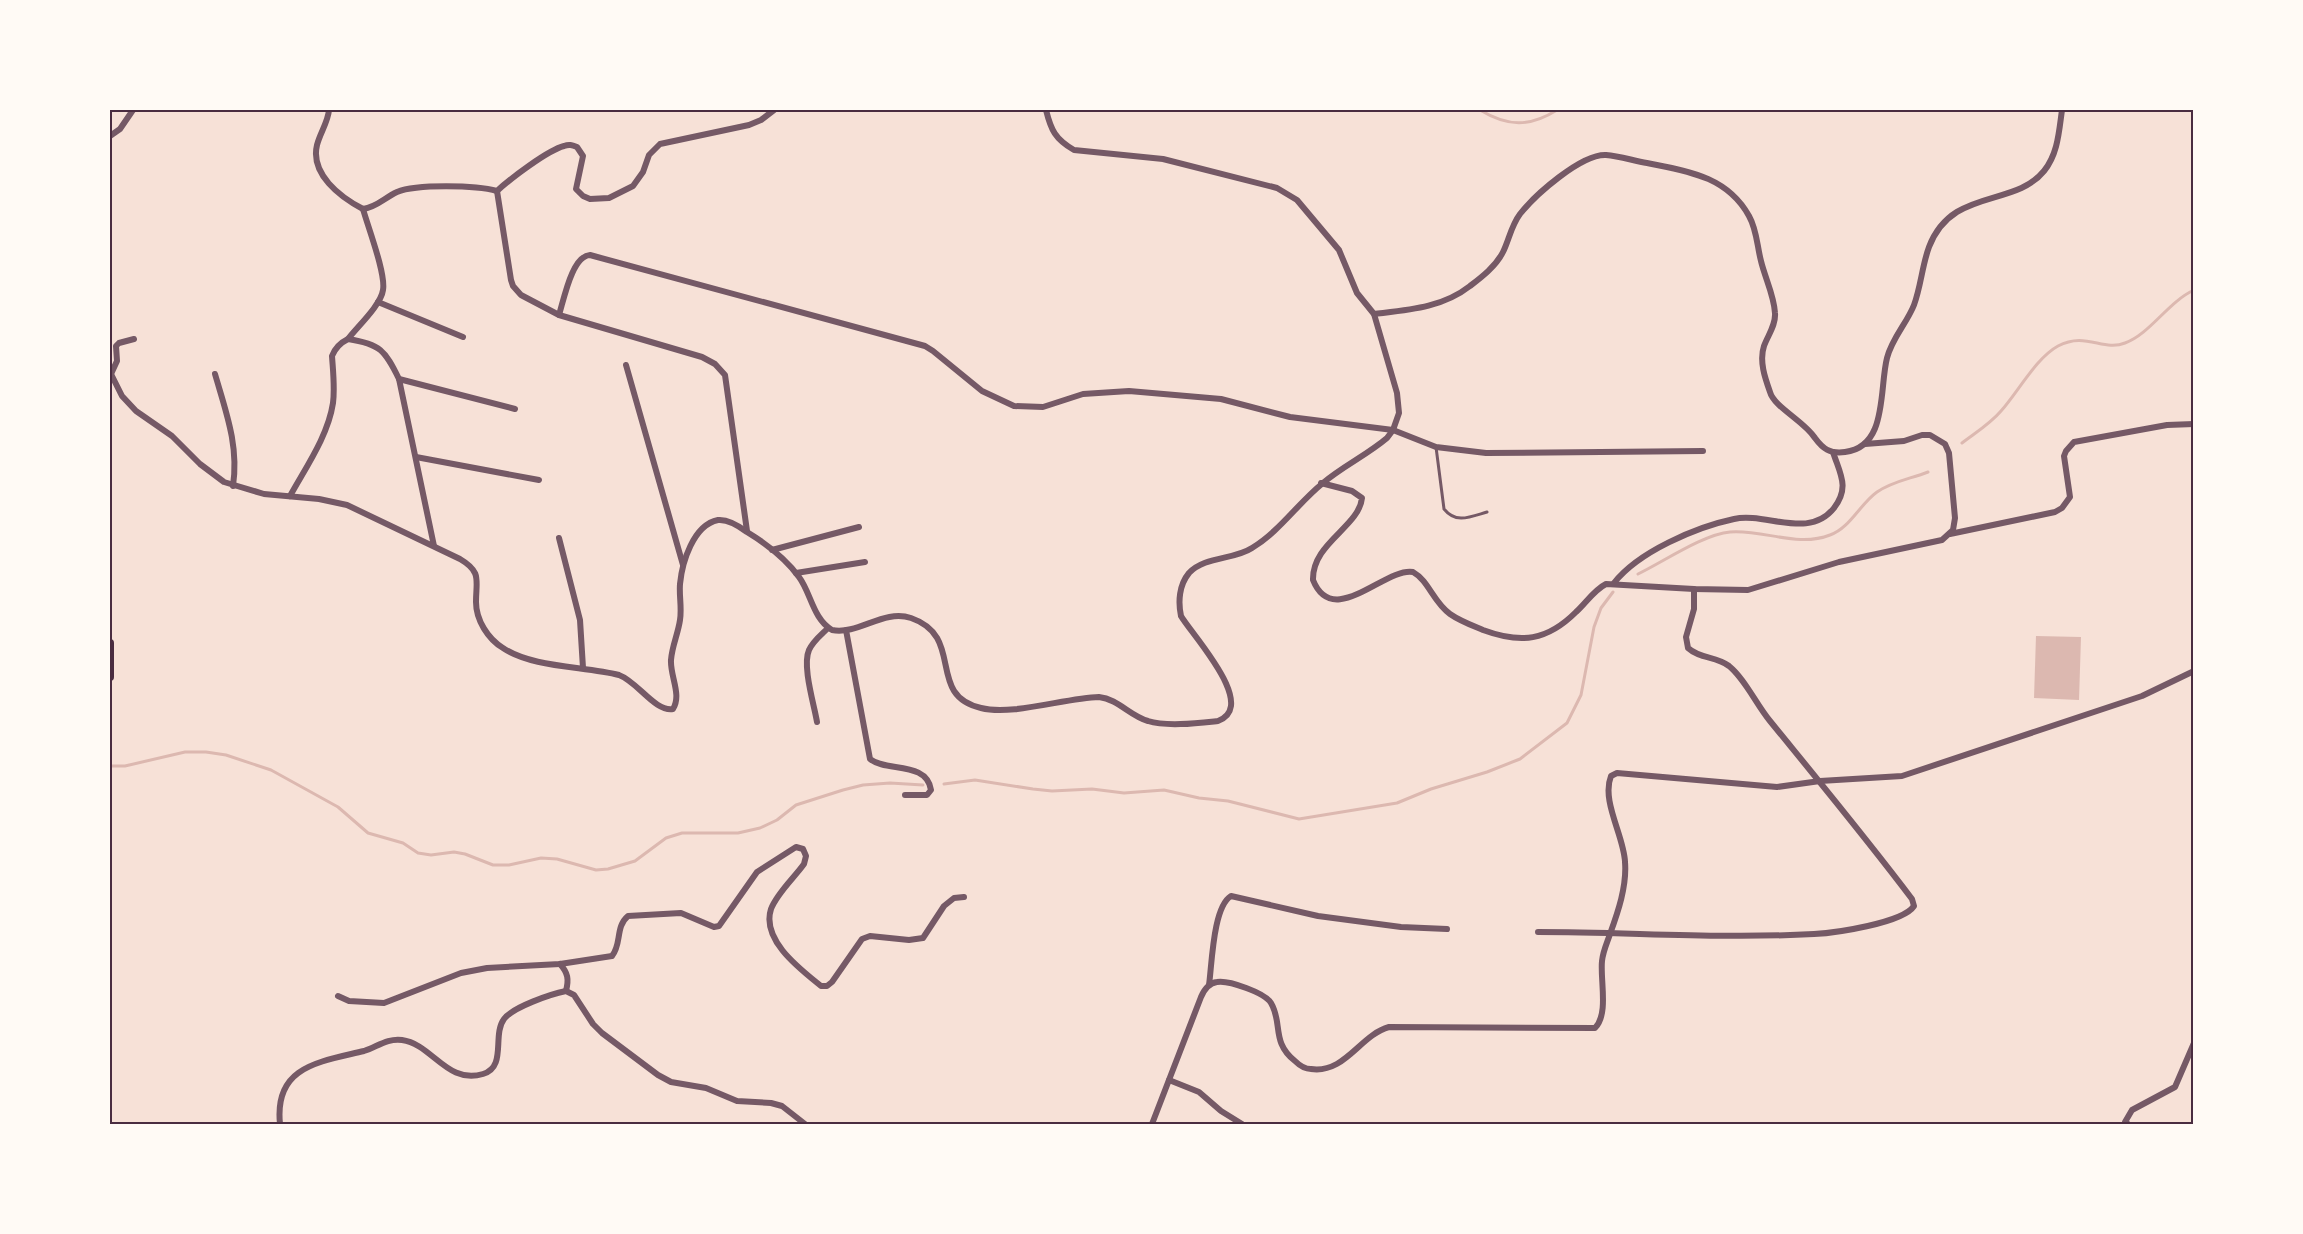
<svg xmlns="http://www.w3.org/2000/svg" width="2303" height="1234" font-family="Jost,sans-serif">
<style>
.water{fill:#dcb8b0}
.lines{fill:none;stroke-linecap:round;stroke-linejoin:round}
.stream{stroke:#dcb8b0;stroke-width:3}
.service{stroke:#755966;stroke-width:3}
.minor{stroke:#755966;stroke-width:6}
.secondary{stroke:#4a2c40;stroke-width:8}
.neatline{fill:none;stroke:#4a2c40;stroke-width:2}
</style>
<rect width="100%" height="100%" fill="#f7e1d7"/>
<!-- water -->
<path class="water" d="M2036,636L2081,637L2079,700L2034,698Z"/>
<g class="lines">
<!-- stream -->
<g class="stream">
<path d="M1480,110C1508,127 1530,127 1557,110"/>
<path d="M1962,443C1975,433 1990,424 2001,411C2018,392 2036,358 2058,346C2086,331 2103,352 2125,343C2150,334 2168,302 2194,290"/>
<path d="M1638,574C1663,562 1704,534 1730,532C1763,529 1797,548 1830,535C1850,528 1860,504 1877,492C1893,481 1910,479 1928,472"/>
<path d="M110,766H125L185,752H206L226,755L271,770L338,807L368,833L403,843L418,853L431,855L454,852L465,854L493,865H509L541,858L557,859L596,870L608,869L635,861L666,838L682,833H738L760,828L777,820L796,805L843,790L863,785L890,783L923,785"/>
<path d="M944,784L975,780L1033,789L1052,791L1092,789L1124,793L1164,790L1199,798L1228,801L1299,819L1397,803L1431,789L1487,772L1520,759L1567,723L1581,695L1594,627L1601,608L1613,592"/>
</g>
<!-- service -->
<path class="service" d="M1436,447L1444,509C1456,524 1470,517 1487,512"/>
<!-- minor -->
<g class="minor">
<path d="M329,110C328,122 320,133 317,145C310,174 340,197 363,209C377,207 384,198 397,192C416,184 476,185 497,191C510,179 548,150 564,146C569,144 572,145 577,147L583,156L576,189L583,196L590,199L609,198L633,186L643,172L649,155L660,144L749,125L761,120L774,110"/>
<path d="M110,136L120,129L133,110"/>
<path d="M497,191L511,280L513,286L521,295L559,315L702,357L715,364L725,375L747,531"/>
<path d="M378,302L463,337"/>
<path d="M1374,314C1408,310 1442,308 1470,286C1482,277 1496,266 1503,252C1509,240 1511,226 1520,214C1535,195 1581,154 1606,155C1620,156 1634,161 1647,163C1687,171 1727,176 1749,216C1757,230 1757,246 1761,261C1765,278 1774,295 1775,313C1776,325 1768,335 1764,346C1759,361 1765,378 1770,392C1774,407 1804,421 1815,438C1823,449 1830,454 1845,452C1888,447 1879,389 1887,358C1892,338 1907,323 1914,305C1921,286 1922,266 1929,247C1952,187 2014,208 2044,171C2058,154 2059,131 2062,110"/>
<path d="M559,315C564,299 572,256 590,255L925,346L933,351L982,391L1014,406L1043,407L1083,394L1129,391L1221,399L1290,417L1393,430L1436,447L1486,453L1703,451"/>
<path d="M348,339C380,344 385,350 399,379L434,546"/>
<path d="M626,365L683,565"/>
<path d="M110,372L122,396L136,411L172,436L200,464L224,482L264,494L319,499L347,505L460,559C482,572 476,580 476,602C476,620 488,639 503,648C533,668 584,666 619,675C638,682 655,712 673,709C682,695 670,676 671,660C672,646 678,634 680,620C682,608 679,596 680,584C682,563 693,525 718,520C728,519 739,526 747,532C765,543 786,559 799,577C811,593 813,619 832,630C859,635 883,609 911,618C966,637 925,695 981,708C1012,716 1065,698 1099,697C1118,699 1130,716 1148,721C1167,727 1199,723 1218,721C1259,706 1192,635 1181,616C1178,602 1179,585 1189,573C1205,556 1234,560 1252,548C1280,531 1298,503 1323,483C1343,466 1367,455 1387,438L1393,430L1399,413L1397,393L1374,314L1357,293L1339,250L1297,200L1277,188L1163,159L1074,150C1055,139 1051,130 1046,110"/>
<path d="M111,374L117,361L116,346L119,343L134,339"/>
<path d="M215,374C226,412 239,446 233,486"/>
<path d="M399,379L515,409"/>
<path d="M416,457L539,480"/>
<path d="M1321,483L1352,491L1362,498C1359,527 1312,543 1313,580C1333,630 1385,567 1413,572C1429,581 1433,602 1450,614C1460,621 1471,625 1483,630C1521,644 1547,641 1576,612C1586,603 1594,590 1606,584L1694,589L1748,590L1839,562L1942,540L1953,530L1955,518L1949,453L1945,444L1930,435H1922L1904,441L1865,444"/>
<path d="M290,496C306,467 328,436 333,403C335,388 333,371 332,356C335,348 340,343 348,339C357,327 381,305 383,290C386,274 368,227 363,209"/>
<path d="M1950,534L2055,512L2062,508L2070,497L2064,456L2066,451L2074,442L2167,425L2194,424"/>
<path d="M559,538L580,620L583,668"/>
<path d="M772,550L859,527"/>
<path d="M796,573L865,562"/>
<path d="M1614,583C1638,552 1696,527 1734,519C1766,512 1809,540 1834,508C1850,487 1840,474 1833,452"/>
<path d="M846,630L870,759C886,772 927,761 931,790L927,795H905"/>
<path d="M817,722C814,704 802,666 809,650C813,641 821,635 828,628"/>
<path d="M1538,932C1630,932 1722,939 1814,934C1835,933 1903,923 1914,906L1912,899C1866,838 1818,780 1770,721C1756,704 1745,679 1729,666C1716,656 1700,659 1688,648L1686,637L1694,609V589"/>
<path d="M560,964C568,973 569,979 566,991"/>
<path d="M1209,985C1212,964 1213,907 1231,896L1318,916L1401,927L1447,929"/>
<path d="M338,996L349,1001L384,1003L461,973L487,968L560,964L612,956C622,944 615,927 628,916L681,913L714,927L719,926L757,872L796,847L803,849L806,856L804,864C794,878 777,893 771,909C761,940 800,969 821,986H827L832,982L862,939L870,936L909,940L923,938L944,906L954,898L964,897"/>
<path d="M1169,1080L1199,1092L1221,1111L1242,1124"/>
<path d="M280,1124C274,1066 319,1062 364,1051C377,1047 387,1038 402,1040C432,1044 447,1085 483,1074C507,1067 492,1035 504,1019C513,1007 551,994 566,991L574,995L593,1024L602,1033L658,1075L671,1082L706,1088L737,1101L771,1103L782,1106L805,1124"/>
<path d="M1152,1124L1201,997C1204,990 1209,983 1217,982C1229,980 1265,993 1271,1003C1283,1023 1271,1042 1295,1061C1299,1065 1305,1069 1311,1069C1345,1074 1360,1035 1389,1027L1595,1028C1609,1014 1600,980 1602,961C1603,951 1607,943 1610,934C1618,912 1627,886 1625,862C1624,836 1601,801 1611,776L1617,773L1777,787L1820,781L1902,776L2142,696L2194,671"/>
<path d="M2128,1124L2125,1122L2132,1110L2175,1087L2194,1043"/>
</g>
<!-- secondary -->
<path class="secondary" d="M110,643V677"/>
</g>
<!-- border -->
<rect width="2303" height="1234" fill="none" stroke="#fffaf5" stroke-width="222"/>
<rect x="111" y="111" width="2081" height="1012" class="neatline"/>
</svg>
